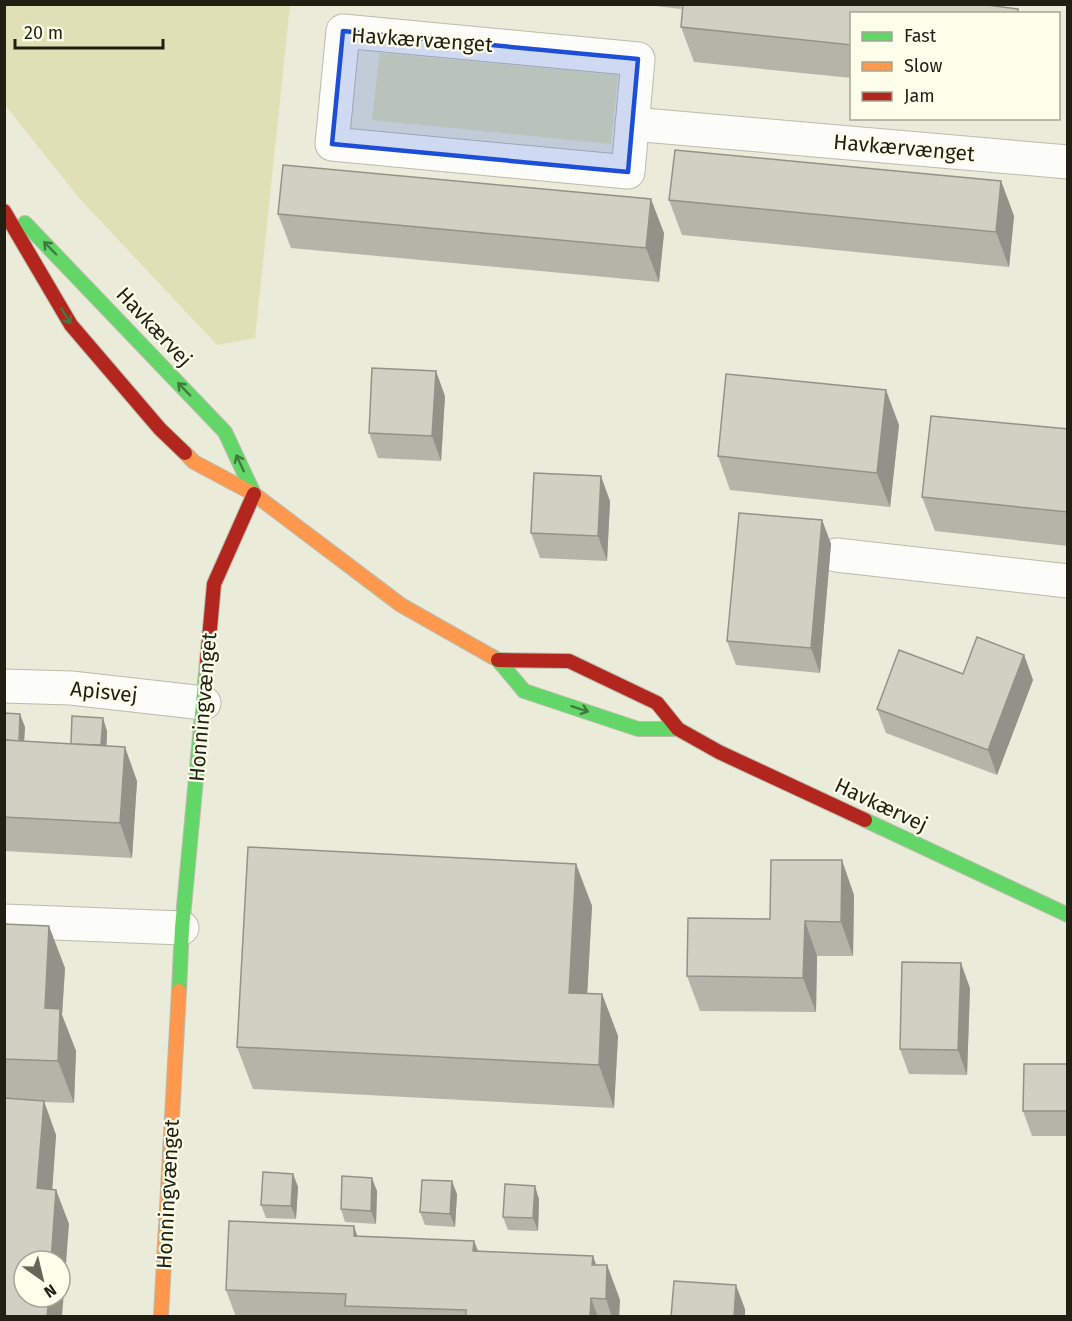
<svg xmlns="http://www.w3.org/2000/svg" width="1072" height="1321" font-family="'Fira Sans',sans-serif">
<style>
.green{fill:#dfe0b6}
.lines{fill:none;stroke-linecap:round;stroke-linejoin:round}
.street-casing{stroke:#bbbbad;stroke-width:35}
.fast-casing{stroke:#bbbbad;stroke-width:16}
.slow-casing{stroke:#bbbbad;stroke-width:16}
.jam-casing{stroke:#bbbbad;stroke-width:16}
.street{stroke:#fcfcf9;stroke-width:33}
.fast{stroke:#63d668;stroke-width:14}
.slow{stroke:#ff974d;stroke-width:14}
.jam{stroke:#b3261e;stroke-width:14}
.wall{fill:#b4b4a8}
.shaded-wall{fill:#929288}
.building{fill:#d1d1c3;stroke:#929288;stroke-width:1.5}
.oneway{stroke:#417a3e}
.marked{fill:#1d4ed8;fill-opacity:0.2;stroke:#1d4ed8;stroke-width:4.5;stroke-linejoin:round}
.labels{text-anchor:middle;dominant-baseline:central;stroke-width:4.5;stroke-linejoin:round;paint-order:stroke}
.street-label{font-size:21px;fill:#1f1f14;stroke:#feffeb}
</style>
<rect width="100%" height="100%" fill="#ebebda"/>
<!-- green -->
<g class="green">
<path d="M4,5H290L255,338L217,345L79,198L5,105Z"/>
<path d="M380,53L618,75L611,144L372,120Z"/>
</g>
<g class="lines">
<!-- street casing -->
<g class="street-casing">
<g id="street">
<path d="M343,31L638,59L628,172L332,144Z"/>
<path d="M632,124L1068,162"/>
<path d="M836,555L1068,581"/>
<path d="M4,686L71,688L204,703"/>
<path d="M4,921L182,928"/>
</g>
</g>
<!-- fast casing -->
<g class="fast-casing">
<g id="fast">
<path d="M25,223L225,432L254,494"/>
<path d="M491,656L498,660L524,691L638,729H678"/>
<path d="M865,820L1068,915"/>
<path d="M179,991L182,928L207,661"/>
</g>
</g>
<!-- slow casing -->
<g class="slow-casing">
<g id="slow">
<path d="M185,453L194,462L254,494L401,605L491,656"/>
<path d="M161,1316L179,991"/>
</g>
</g>
<!-- jam casing -->
<g class="jam-casing">
<g id="jam">
<path d="M4,211L71,325L160,429L185,453"/>
<path d="M498,660L569,661L657,703L678,729L719,752L865,820"/>
<path d="M207,661L214,584L254,494"/>
</g>
</g>
<!-- street -->
<use href="#street" class="street"/>
<!-- fast -->
<use href="#fast" class="fast"/>
<!-- slow -->
<use href="#slow" class="slow"/>
<!-- jam -->
<use href="#jam" class="jam"/>
</g>
<!-- wall -->
<g class="wall">
<path d="M639,4H682L681,9Z"/>
<path d="M683,4H979L1018,9L1020,14H852V78L694,62L681,27Z"/>
<path d="M1001,181L1014,216L1009,267L682,235L669,200Z"/>
<path d="M278,214L664,233L659,282L291,248Z"/>
<path d="M445,396L441,461L378,458L369,433Z"/>
<path d="M899,425L890,507L730,490L718,456Z"/>
<path d="M1068,429V546L935,531L922,497Z"/>
<path d="M610,501L607,561L540,558L531,533Z"/>
<path d="M822,520L831,544L820,673L736,665L727,641Z"/>
<path d="M1024,655L1033,680L997,775L886,733L877,709Z"/>
<path d="M4,713L25,727L24,741L71,744L107,731L106,746L137,781L132,858L4,851Z"/>
<path d="M576,864L592,906L587,994H602L618,1036L614,1108L253,1089L237,1047Z"/>
<path d="M854,895L853,956H817L816,1012L700,1011L687,976L770,919Z"/>
<path d="M4,924L65,968L62,1015L76,1051L74,1103L44,1102L56,1135L52,1189L56,1190L69,1224L4,1317Z"/>
<path d="M970,988L967,1075L909,1074L900,1049Z"/>
<path d="M1068,1064V1136H1032L1023,1111Z"/>
<path d="M293,1174L298,1187L296,1219L266,1218L261,1205Z"/>
<path d="M377,1191L376,1224L345,1222L341,1209Z"/>
<path d="M457,1194L455,1227L425,1225L420,1212Z"/>
<path d="M539,1199L538,1231L508,1230L503,1217Z"/>
<path d="M358,1236L474,1241L478,1251L593,1256L596,1265H607L620,1300L619,1317H236L226,1290Z"/>
</g>
<!-- shaded-wall -->
<g class="shaded-wall">
<path d="M1001,181L1014,216L1009,267L996,232Z"/>
<path d="M651,199L664,233L659,282L646,248Z"/>
<path d="M436,371L445,396L441,461L432,436Z"/>
<path d="M886,390L899,425L890,507L877,473Z"/>
<path d="M601,476L610,501L607,561L598,536Z"/>
<path d="M822,520L831,544L820,673L811,648Z"/>
<path d="M1024,655L1033,680L997,775L988,750Z"/>
<path d="M20,714L25,727L23,759L18,746Z"/>
<path d="M103,718L107,731L106,764L101,751Z"/>
<path d="M125,747L137,781L132,858L120,823Z"/>
<path d="M842,860L854,895L853,956L841,922Z"/>
<path d="M576,864L592,906L585,1035L569,993Z"/>
<path d="M805,921L817,956L816,1012L803,978Z"/>
<path d="M49,926L65,968L62,1015L76,1051L74,1103L58,1061L45,1008Z"/>
<path d="M961,963L970,988L967,1075L958,1050Z"/>
<path d="M602,994L618,1036L614,1108L599,1065Z"/>
<path d="M44,1101L56,1135L50,1223L37,1188Z"/>
<path d="M293,1174L298,1187L296,1219L291,1206Z"/>
<path d="M372,1178L377,1191L376,1224L371,1211Z"/>
<path d="M452,1181L457,1194L455,1227L450,1214Z"/>
<path d="M535,1186L539,1199L538,1231L533,1218Z"/>
<path d="M56,1190L69,1224L62,1317H47L49,1297H60V1261H51Z"/>
<path d="M354,1226L366,1261L354,1236Z"/>
<path d="M474,1241L487,1275L473,1251Z"/>
<path d="M593,1256L605,1290V1300L592,1265Z"/>
<path d="M607,1265L620,1300L619,1317H612L606,1299Z"/>
<path d="M736,1285L745,1309V1317H734Z"/>
<path d="M591,1298L598,1317H590Z"/>
</g>
<!-- building -->
<g class="building">
<path d="M683,4H979L1018,9V14H852V45L681,27Z"/>
<path d="M675,150L1001,181L996,232L669,200Z"/>
<path d="M283,165L651,199L646,248L278,214Z"/>
<path d="M372,368L436,371L432,436L369,433Z"/>
<path d="M726,374L886,390L877,473L718,456Z"/>
<path d="M931,416L1068,429V512L922,497Z"/>
<path d="M534,473L601,476L598,536L531,533Z"/>
<path d="M739,513L822,520L811,648L727,641Z"/>
<path d="M977,637L1024,655L988,750L877,709L899,650L963,674Z"/>
<path d="M4,713L20,714L19,741L4,740Z"/>
<path d="M72,716L103,718L101,745L71,744Z"/>
<path d="M4,740L125,747L120,823L4,817Z"/>
<path d="M248,847L576,864L569,993L602,994L599,1065L237,1047Z"/>
<path d="M771,860H842L841,922L805,921L803,978L687,976L688,918L770,919Z"/>
<path d="M4,924L49,926L45,1008L60,1009L58,1061L4,1059Z"/>
<path d="M902,962L961,963L958,1050L900,1049Z"/>
<path d="M1024,1064H1068V1111H1023Z"/>
<path d="M4,1098L44,1101L37,1188L56,1190L51,1261H24V1297H49L47,1317H4Z"/>
<path d="M263,1172L293,1174L291,1206L261,1205Z"/>
<path d="M342,1176L372,1178L371,1211L341,1209Z"/>
<path d="M422,1180L452,1181L450,1214L420,1212Z"/>
<path d="M505,1184L535,1186L533,1218L503,1217Z"/>
<path d="M229,1221L354,1226V1236L474,1241L473,1251L593,1256L592,1265H607L606,1299L591,1298L590,1317H466V1310L345,1306L346,1294L226,1290Z"/>
<path d="M674,1281L736,1285L734,1317H671Z"/>
</g>
<!-- one-way arrows -->
<defs><path id="oneway-shaft" d="M-6 0H5M1.5-3L5.5 0L1.5 3" fill="none" stroke-width="1.6" stroke-linecap="round" stroke-linejoin="round" transform="scale(1.5)"/></defs>
<g class="oneway">
<use href="#oneway-shaft" transform="translate(50 248) rotate(-134)"/>
<use href="#oneway-shaft" transform="translate(66 316) rotate(59)"/>
<use href="#oneway-shaft" transform="translate(184 389) rotate(-134)"/>
<use href="#oneway-shaft" transform="translate(240 463) rotate(-115)"/>
<use href="#oneway-shaft" transform="translate(580 709) rotate(18)"/>
</g>
<!-- marked area -->
<path class="marked" d="M343,31L638,59L628,172L332,144Z"/>
<g class="labels">
<!-- street labels -->
<g class="street-label">
<text transform="translate(422 40) rotate(4)">Havkærvænget</text>
<text transform="translate(904 148) rotate(5)">Havkærvænget</text>
<text transform="translate(154 327) rotate(47)">Havkærvej</text>
<text transform="translate(104 692) rotate(6)">Apisvej</text>
<text transform="translate(203 707) rotate(-85)">Honningvænget</text>
<text transform="translate(881 805) rotate(25)">Havkærvej</text>
<text transform="translate(168 1194) rotate(-87)">Honningvænget</text>
</g>
</g>
<!-- border -->
<rect width="1072" height="1321" fill="none" stroke="#1f1f14" stroke-width="12"/>
<!-- legend -->
<rect x="850" y="12" width="210" height="108" fill="#feffeb" stroke="#a5a595" stroke-width="1.5"/>
<rect x="862" y="32" width="30" height="9" fill="#63d668" stroke="#a5a595" stroke-width="1.5"/>
<text x="904" y="42" font-size="18" fill="#1f1f14">Fast</text>
<rect x="862" y="62" width="30" height="9" fill="#ff974d" stroke="#a5a595" stroke-width="1.5"/>
<text x="904" y="72" font-size="18" fill="#1f1f14">Slow</text>
<rect x="862" y="92" width="30" height="9" fill="#b3261e" stroke="#a5a595" stroke-width="1.5"/>
<text x="904" y="102" font-size="18" fill="#1f1f14">Jam</text>
<!-- north arrow -->
<g transform="translate(42 1279) rotate(146)"><circle r="28" fill="#feffeb" stroke="#a5a595" stroke-width="1.5"/>
<path d="M0-4.5L10 22L0 15L-10 22Z" fill="#666659"/>
<text y="-9" font-size="16" font-weight="bold" text-anchor="middle" fill="#1f1f14">N</text>
</g>
<!-- scale -->
<path d="M15 39v9h148v-9" fill="none" stroke="#1f1f14" stroke-width="3"/>
<text x="24" y="39" font-size="18" fill="#1f1f14" stroke="#feffeb" stroke-width="4.5" paint-order="stroke">20 m</text>
</svg>
